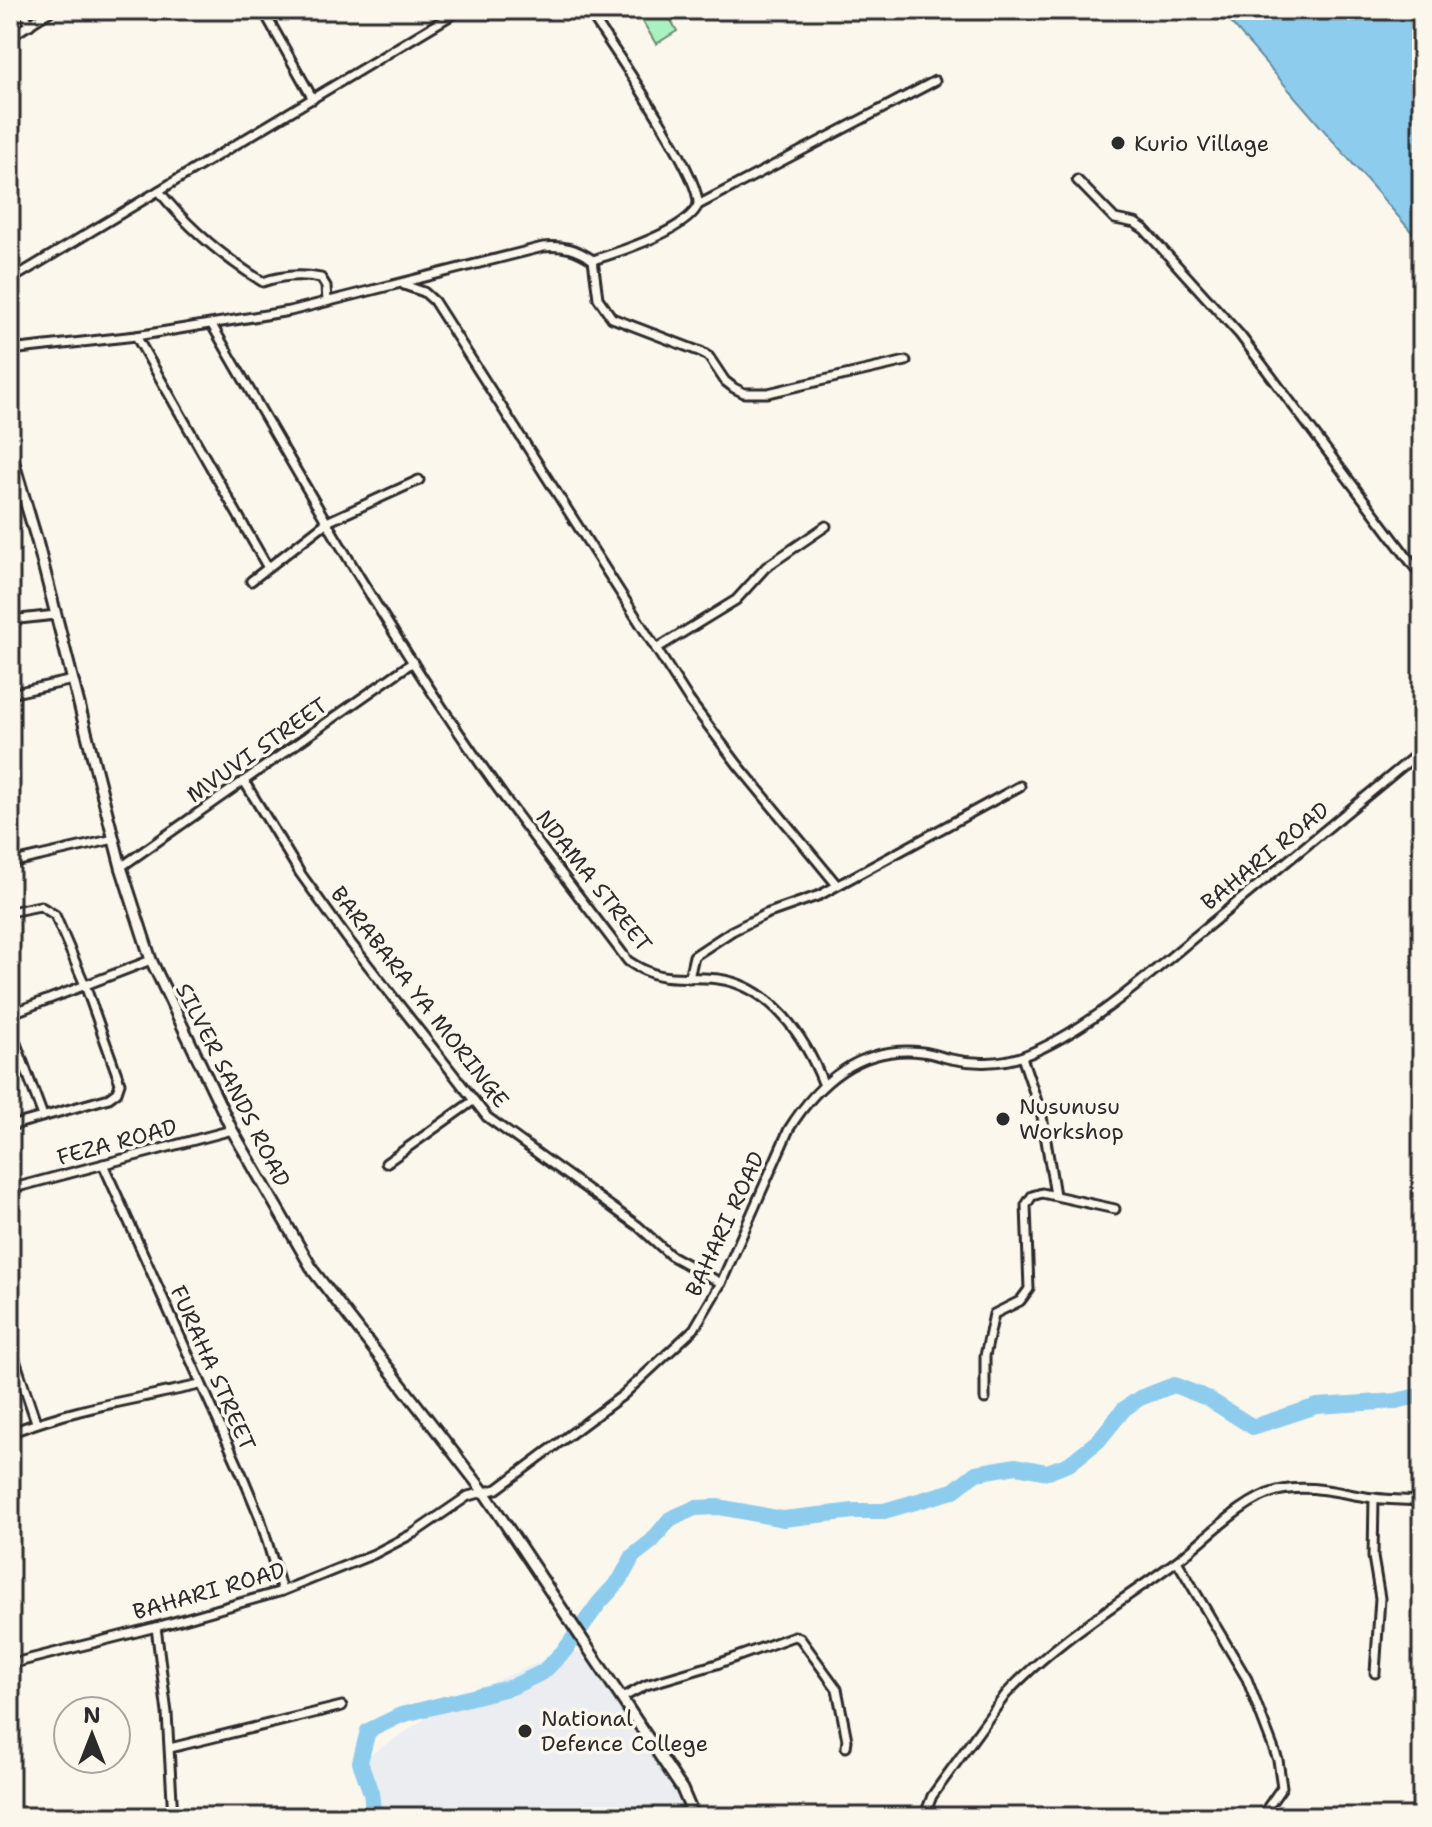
<svg xmlns="http://www.w3.org/2000/svg" width="1432" height="1827" font-family="'Shantell Sans',sans-serif">
<style>
.built{fill:#ebedf1}
.grass{fill:#a9f1be;stroke:#6a8e74;stroke-width:2}
.water{fill:#8eccee;stroke:#668ca0;stroke-width:2}
.lines{fill:none;stroke-linecap:round;stroke-linejoin:round}
.river{stroke:#8eccee;stroke-width:16}
.minor-casing{stroke:#2b2b2b;stroke-width:13}
.tertiary-casing{stroke:#2b2b2b;stroke-width:15}
.minor{stroke:#fbf7ec;stroke-width:7}
.tertiary{stroke:#fbf7ec;stroke-width:9}
.poi-dot{fill:#2b2b2b;stroke:#fbf7ec;stroke-width:3}
.labels{text-anchor:middle;dominant-baseline:central;stroke-width:7;stroke-linejoin:round;paint-order:stroke}
.poi-label{font-size:22px;fill:#2b2b2b;stroke:#fbf7ec;text-anchor:start}
.street-label{font-size:22px;fill:#2b2b2b;stroke:#fbf7ec}
</style>
<rect width="100%" height="100%" fill="#fbf7ec"/>
<filter id="ink" filterUnits="userSpaceOnUse"><feTurbulence type="fractalNoise" baseFrequency=".0125" numOctaves="2"/><feDisplacementMap in="SourceGraphic" scale="16" xChannelSelector="R" yChannelSelector="G"/><feConvolveMatrix kernelMatrix="1 2 1 2 8 2 1 2 1" color-interpolation-filters="sRGB"/></filter>
<g filter="url(#ink)">
<!-- built -->
<path class="built" d="M565,1650L594,1654L682,1789L694,1817H373L360,1762L452,1701Z"/>
<!-- grass -->
<path class="grass" d="M636,10H665L677,31L656,44Z"/>
<!-- water -->
<path class="water" d="M1220,10H1422V244Z"/>
<g class="lines">
<!-- river -->
<path class="river" d="M374,1817L371,1793L360,1762L368,1731L401,1715L512,1687L543,1672L565,1650L599,1603L620,1580L633,1556L652,1541L670,1519L695,1508L719,1507L783,1519L854,1511H884L953,1491L976,1473L1016,1466L1047,1472L1069,1464L1098,1441L1124,1409L1140,1398L1174,1385L1207,1398L1253,1427L1317,1406L1396,1401L1422,1395"/>
<!-- minor casing -->
<g class="minor-casing">
<g id="minor">
<path d="M23,10L30,25"/>
<path d="M263,10L313,99"/>
<path d="M588,10C610,44 701,174 698,205"/>
<path d="M10,37L52,10"/>
<path d="M1077,180L1115,219L1135,223L1144,229L1240,335L1422,577"/>
<path d="M159,191C188,228 223,257 263,282C282,275 301,274 321,278L326,286L327,301"/>
<path d="M593,260C619,252 687,230 698,205L935,81"/>
<path d="M10,280L460,10"/>
<path d="M404,285L424,292L434,301L689,700L738,765L837,885"/>
<path d="M212,325C300,477 387,632 489,776C533,839 582,899 628,961C664,985 679,974 718,979C771,986 805,1037 823,1083"/>
<path d="M136,336L268,568"/>
<path d="M10,350L136,336L290,311L543,247C564,245 576,249 593,260L598,298L612,318L701,352L709,357L725,381L734,388L744,393H768L906,361"/>
<path d="M251,581L327,522L419,480"/>
<path d="M10,620L56,615"/>
<path d="M656,649L736,600L766,567L826,526"/>
<path d="M10,694L73,680"/>
<path d="M244,781L300,873L346,937L487,1117L638,1226L670,1255L721,1283"/>
<path d="M10,863L114,839"/>
<path d="M121,867L413,662"/>
<path d="M10,912L40,906L55,915L85,985L120,1083L117,1092L109,1098L10,1126"/>
<path d="M689,978L694,956L732,931L766,914L820,895L1020,786"/>
<path d="M10,1014L151,960"/>
<path d="M10,1027L43,1116"/>
<path d="M1022,1057L1042,1116L1055,1195"/>
<path d="M386,1163L473,1101"/>
<path d="M103,1164L243,1477L260,1518L282,1591"/>
<path d="M10,1189L232,1130"/>
<path d="M10,1345L36,1422"/>
<path d="M985,1399V1356L994,1314L1020,1301L1029,1289L1026,1205L1032,1196L1042,1193L1115,1209"/>
<path d="M10,1433C70,1409 136,1399 200,1385"/>
<path d="M1374,1498L1373,1557L1380,1598L1375,1673"/>
<path d="M1177,1561L1247,1679L1278,1760L1282,1787L1268,1807L1267,1817"/>
<path d="M156,1627L167,1713L173,1817"/>
<path d="M10,1664L156,1627L282,1591L374,1554L414,1533L468,1496L497,1489L623,1395L694,1329L721,1283L789,1129C819,1081 862,1045 922,1052C932,1053 942,1057 951,1059C974,1064 1001,1064 1023,1056C1084,1034 1151,973 1202,931C1275,871 1349,811 1422,750"/>
<path d="M622,1698L646,1685L717,1664L794,1636L800,1638L837,1689L847,1740L846,1747"/>
<path d="M170,1748L342,1706"/>
<path d="M924,1817L932,1796L1006,1694C1055,1641 1120,1603 1178,1560C1206,1539 1243,1499 1277,1491C1309,1483 1342,1494 1373,1498C1390,1500 1406,1500 1422,1501"/>
</g>
</g>
<!-- tertiary casing -->
<g class="tertiary-casing">
<path id="tertiary" d="M10,450L37,541L121,867L151,960L232,1130L314,1272L484,1492L682,1789L694,1817"/>
</g>
<!-- minor -->
<use href="#minor" class="minor"/>
<!-- tertiary -->
<use href="#tertiary" class="tertiary"/>
</g>
</g>
<!-- markers -->
<g class="poi-dot">
<circle cx="1118" cy="143" r="8"/>
<circle cx="1003" cy="1119" r="8"/>
<circle cx="525" cy="1731" r="8"/>
</g>
<g class="labels">
<!-- poi labels -->
<g class="poi-label">
<text x="1134" y="143">Kurio Village</text>
<text x="1019" y="1106">Nusunusu<tspan x="1019" dy="25">Workshop</tspan></text>
<text x="541" y="1718">National<tspan x="541" dy="25">Defence College</tspan></text>
</g>
<!-- street labels -->
<g class="street-label">
<text transform="translate(257 750) rotate(-35)">MVUVI STREET</text>
<text transform="translate(1265 856) rotate(-39)">BAHARI ROAD</text>
<text transform="translate(594 881) rotate(52)">NDAMA STREET</text>
<text transform="translate(420 997) rotate(52)">BARABARA YA MORINGE</text>
<text transform="translate(233 1085) rotate(63)">SILVER SANDS ROAD</text>
<text transform="translate(117 1142) rotate(-15)">FEZA ROAD</text>
<text transform="translate(725 1224) rotate(-65)">BAHARI ROAD</text>
<text transform="translate(213 1368) rotate(66)">FURAHA STREET</text>
<text transform="translate(209 1591) rotate(-16)">BAHARI ROAD</text>
</g>
</g>
<!-- margin -->
<rect width="1432" height="1827" fill="none" stroke="#fbf7ec" stroke-width="40"/>
<rect x="20" y="20" width="1392" height="1787" fill="none" stroke="#2b2b2b" stroke-width="3" filter="url(#ink)"/>
<!-- north arrow -->
<g transform="translate(92 1735)"><circle r="38" fill="#fbf7ec" stroke="#a8a59f" stroke-width="2"/>
<path d="M0-6L14 30L0 20L-14 30Z" fill="#2b2b2b"/>
<text y="-12" font-size="22" font-weight="bold" text-anchor="middle" fill="#2b2b2b">N</text>
</g>
</svg>
